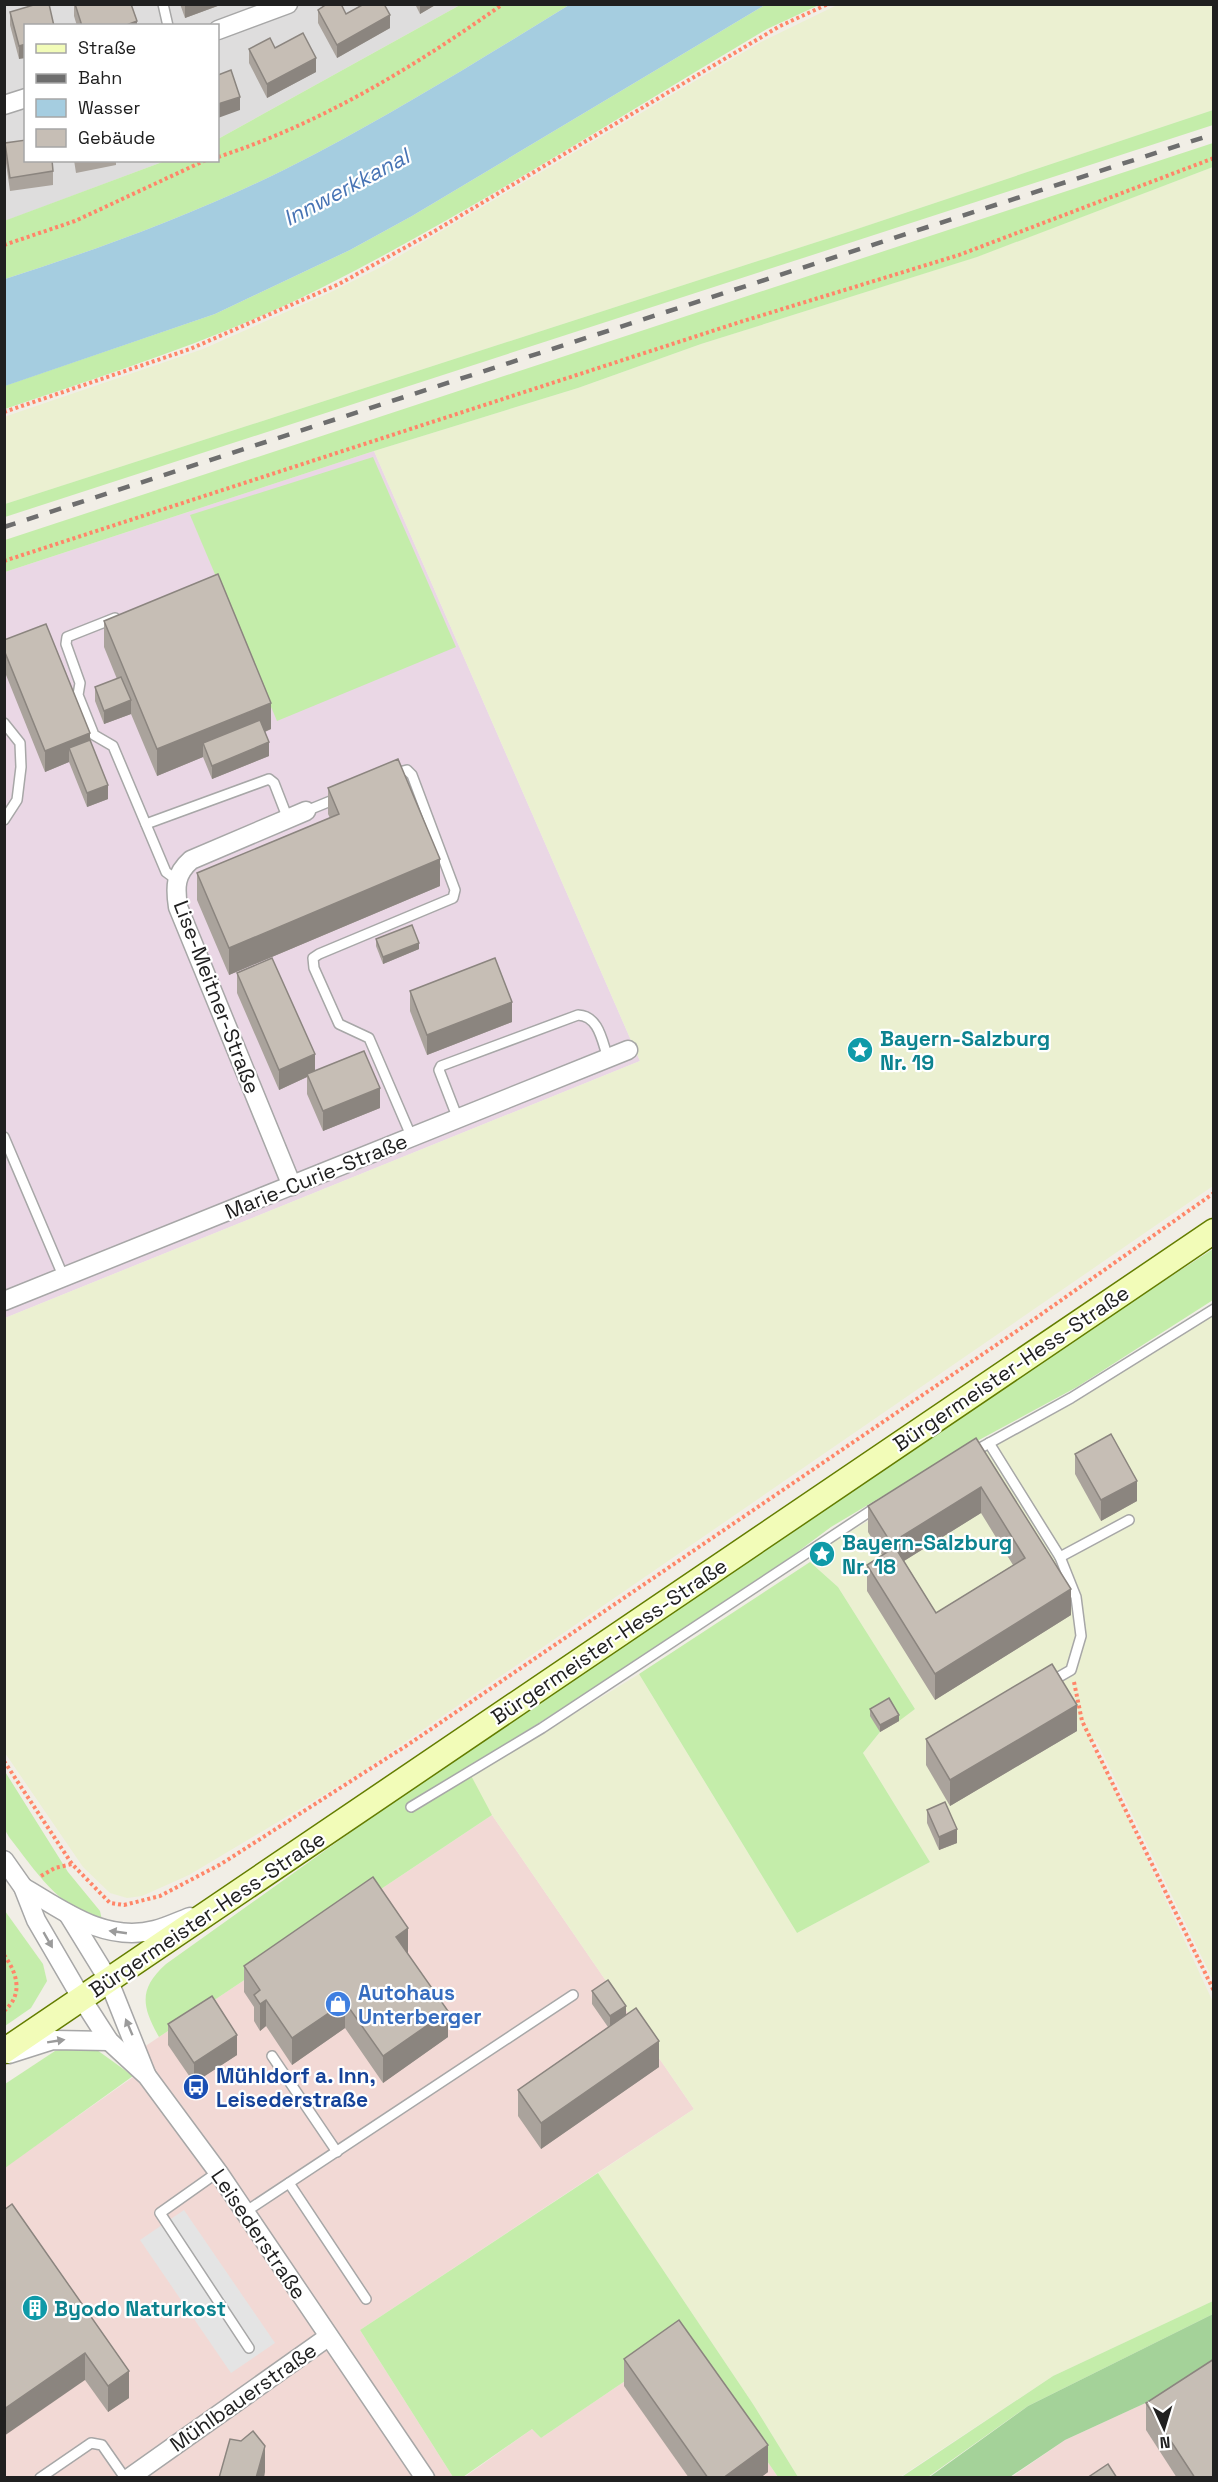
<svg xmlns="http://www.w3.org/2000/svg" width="1218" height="2482" font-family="'Space Grotesk',sans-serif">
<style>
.residential{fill:#dedddd}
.commercial{fill:#f2d9d5}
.industrial{fill:#ead7e5}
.farmland{fill:#ebf0d1}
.grass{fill:#c4edaa}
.forest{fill:#a4d299}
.parking{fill:#e4e4e4}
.water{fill:#a5cde0}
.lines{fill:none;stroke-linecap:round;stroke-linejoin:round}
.service-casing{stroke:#a7a7a7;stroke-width:12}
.minor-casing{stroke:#a7a7a7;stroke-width:21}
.secondary-casing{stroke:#647d00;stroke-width:27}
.path{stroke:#ff8669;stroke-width:4;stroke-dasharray:3 3;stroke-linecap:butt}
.service{stroke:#fff;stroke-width:9}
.minor{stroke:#fff;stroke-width:18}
.secondary{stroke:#f2fcb8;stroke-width:24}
.rail{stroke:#6e6e6e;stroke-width:4.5;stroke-dasharray:12 12;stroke-linecap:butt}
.wall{fill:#aaa39c;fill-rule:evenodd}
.shaded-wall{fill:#8b857f}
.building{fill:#c6beb5;stroke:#8b857f;stroke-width:1.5}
.oneway{fill:#9b9b9b}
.labels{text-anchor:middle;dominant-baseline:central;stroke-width:4.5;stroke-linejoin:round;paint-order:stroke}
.street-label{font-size:21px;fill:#202020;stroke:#fff}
.culture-label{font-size:21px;font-weight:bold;fill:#0d838f;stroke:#fff;text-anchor:start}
.shop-label{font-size:21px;font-weight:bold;fill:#366cbe;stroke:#fff;text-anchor:start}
.transit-label{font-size:21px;font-weight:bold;fill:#164399;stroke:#fff;text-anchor:start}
.water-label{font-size:22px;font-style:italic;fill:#4773b4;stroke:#fff}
</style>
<rect width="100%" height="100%" fill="#f1eee6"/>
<!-- residential -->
<path class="residential" d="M5,5H460L218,139V26H26V160L165,161L5,221Z"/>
<!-- commercial -->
<g class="commercial">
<path d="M492,1815L694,2109L360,2330L453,2477H5L4,2168L143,2070L132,2055Z"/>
<path d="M684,2341L778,2477L463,2478L532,2429L541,2438Z"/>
<path d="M1213,2372V2477L1010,2478L1065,2440Z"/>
</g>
<!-- industrial -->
<path class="industrial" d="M374,451L640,1061L5,1318V572Z"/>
<!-- farmland -->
<g class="farmland">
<path d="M837,5H1213V110L851,231L5,504L4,417L203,349L329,293L379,268L761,42Z"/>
<path d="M1213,167V1186L360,1773L189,1875L142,1896L127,1898L110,1893L83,1867L5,1753V1318L640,1061L374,451L578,388L701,344L976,257Z"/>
<path d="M1213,1308V1980L1096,1740L1089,1743L1102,1762L1213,2002V2301L1053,2376L900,2477H798L753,2404L598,2173L694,2109L492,1815L470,1778L639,1674L797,1933L930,1862L863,1753L880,1732L915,1709L838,1587L810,1562L821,1549L1089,1389Z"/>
</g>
<!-- grass -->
<g class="grass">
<path d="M460,5H569C486,56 402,108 315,154C216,206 111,245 5,279L4,221L165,161L218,160V139Z"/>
<path d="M765,5H819L767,29C621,115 477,209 325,286C223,338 113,372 5,409L4,386L215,314L350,250L412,216Z"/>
<path d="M1213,110V125L5,517V504L851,231Z"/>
<path d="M1213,143V167L977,257L701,344L578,388L374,451L5,572V540Z"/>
<path d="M373,457L456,647L277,721L190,515Z"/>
<path d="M1213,1249V1300L1077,1387L953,1454L831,1527L776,1568L633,1664L467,1768L492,1815L159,2037C142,2007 138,1989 166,1964L393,1802L1055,1352Z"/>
<path d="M810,1562L838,1587L915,1709L899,1721L889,1705L880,1732L863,1753L930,1862L797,1933L639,1674Z"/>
<path d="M4,1770L68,1872L100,1911L102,1920C59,1909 35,1870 9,1837L5,1830Z"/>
<path d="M5,1911L43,1964L47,1981L31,2008L5,2026Z"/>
<path d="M83,2046L97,2050L133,2076L5,2168V2084L55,2051Z"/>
<path d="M598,2173L753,2404L798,2477H778L684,2341L541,2438L532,2429L463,2477H453L360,2330Z"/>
<path d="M1213,2301V2314L1028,2406L928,2477L900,2478L1053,2376Z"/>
</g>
<!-- forest -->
<path class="forest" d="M1213,2314V2372L1065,2440L1010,2477L928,2478L1028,2406Z"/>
<!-- parking -->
<path class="parking" d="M184,2210L275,2343L231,2373L140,2240Z"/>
<!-- water -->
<path class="water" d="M569,5H765L412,216L350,250L215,314L5,386V279C111,245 216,206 315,154C402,108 486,56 569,5Z"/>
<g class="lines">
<!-- service casing -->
<g class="service-casing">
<g id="service">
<path d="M163,4L168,26"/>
<path d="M115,618L67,637L66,644L80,683L78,695L94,735L113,746L166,872L177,880"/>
<path d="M4,723L20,743L21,767L17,800L4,820"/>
<path d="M392,774L407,770L412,775L455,890L453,898L319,954L313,958L314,968L339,1024L369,1038L412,1138"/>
<path d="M306,811L338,798"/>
<path d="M146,824L269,779L274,783L288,819"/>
<path d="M458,1119L439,1070L441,1066L578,1015C599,1016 602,1041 608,1058"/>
<path d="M4,1137L64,1278"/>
<path d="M989,1443L1060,1557L1129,1520"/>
<path d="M973,1452L1071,1398L1214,1309"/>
<path d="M1050,1682L1071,1670L1081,1636L1076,1597L1060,1557"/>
<path d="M411,1807L542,1728L878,1506"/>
<path d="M272,2056L337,2152"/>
<path d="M218,2172L160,2213L249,2348"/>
<path d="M289,2183L366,2299"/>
<path d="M245,2212L573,1995"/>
<path d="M40,2478L91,2443L102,2445L125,2478"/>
</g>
</g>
<!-- minor casing -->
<g class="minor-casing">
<g id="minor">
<path d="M218,30L288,4"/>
<path d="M4,105L26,98"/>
<path d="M292,1186L178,907C175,887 175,874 191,860L306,811"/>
<path d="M4,1301L628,1050"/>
<path d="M4,1860L23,1887L36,1920L82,1999L109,2041L147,2076L218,2172L425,2478"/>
<path d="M23,1887C64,1911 105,1943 155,1930C167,1927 179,1921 190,1917"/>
<path d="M68,1914L108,1979L146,2074"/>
<path d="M9,2054L53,2040L109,2041"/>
<path d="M129,2478L328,2337"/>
</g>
</g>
<!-- secondary casing -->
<g class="secondary-casing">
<path id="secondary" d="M4,2051L1214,1231"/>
</g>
<!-- path -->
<g class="path">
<path d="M218,157C322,123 414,67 503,4"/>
<path d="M4,245L75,221L206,160"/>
<path d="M4,412L190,349L339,284L433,232L780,26L828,4"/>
<path d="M4,561L740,322L959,255L1214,158"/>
<path d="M1074,1682L1082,1721L1214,1991"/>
<path d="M4,1761L72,1864L110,1903L124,1905L160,1896L221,1864L409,1744L1033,1320L1214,1193"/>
<path d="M41,1876L55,1868L72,1864"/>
<path d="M4,1955C17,1973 24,1994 4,2011"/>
</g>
<!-- service -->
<use href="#service" class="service"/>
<!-- minor -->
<use href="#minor" class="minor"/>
<!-- secondary -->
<use href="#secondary" class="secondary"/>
<!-- rail -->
<path class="rail" d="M4,527L1214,134"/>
</g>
<!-- wall -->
<g class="wall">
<path d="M74,4H131L137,26H77L74,16Z"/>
<path d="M180,4H223L185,18Z"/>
<path d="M415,4H437L420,14Z"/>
<path d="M318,10L346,14L390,28L337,58L318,23Z"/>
<path d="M10,12L54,26L19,59L10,25Z"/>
<path d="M275,48L316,72L267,98L249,63V49Z"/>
<path d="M5,143L53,171V185L10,191L5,156Z"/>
<path d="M74,160H116V165L76,173Z"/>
<path d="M104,621L271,729L265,732L269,756L212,779L203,757L157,776L131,714L104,724L95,701V687L117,679L104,647Z"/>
<path d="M4,640L90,740L108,799L87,807L69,762L45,772L4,670Z"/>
<path d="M328,788L440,886L229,975L197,900V873L330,818L328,814Z"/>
<path d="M376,939L419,949L383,964L376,946Z"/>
<path d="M237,973L315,1071L380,1108L323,1131L307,1094V1077L279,1090L237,993Z"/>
<path d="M410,991L512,1022L427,1055L410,1011Z"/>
<path d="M976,1438L1071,1615L935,1700L867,1591V1565L882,1555L868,1532V1506ZM981,1513L1013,1565L936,1613L904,1561Z"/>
<path d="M1075,1454L1137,1501L1101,1521L1075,1474Z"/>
<path d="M870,1709L899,1721L880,1732L870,1716Z"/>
<path d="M1077,1731L950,1806L926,1765V1739Z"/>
<path d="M927,1810L957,1843L939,1850L927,1823Z"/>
<path d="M408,1954L448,2037L383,2083L345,2028L292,2065L266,2026L260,2031L254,2021V2007L244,1992V1966Z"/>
<path d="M592,1991L626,2015L659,2067L541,2149L518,2116V2090L608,2027L592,2004Z"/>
<path d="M168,2024L237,2055L194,2083L168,2045Z"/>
<path d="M4,2210L129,2398L108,2412L85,2380Z"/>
<path d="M624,2359L768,2472L760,2478H689L624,2386Z"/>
<path d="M1146,2403L1214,2478H1177L1146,2430Z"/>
</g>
<!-- shaded-wall -->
<g class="shaded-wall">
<path d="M185,4H223L185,18Z"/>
<path d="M420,4H437L420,14Z"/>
<path d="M390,15V28L337,58V45Z"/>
<path d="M137,21V26H124Z"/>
<path d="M26,44V58L19,59V46Z"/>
<path d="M316,58V72L267,98V84Z"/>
<path d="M240,97V110L218,118V104Z"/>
<path d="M131,700V714L104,724V711Z"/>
<path d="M271,703V729L208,755L203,743V757L157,776V749Z"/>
<path d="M90,733V754L69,748V762L45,772V751Z"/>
<path d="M269,742V756L212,779V766Z"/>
<path d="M108,785V799L87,807V793Z"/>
<path d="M440,859V886L229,975V948Z"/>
<path d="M419,943V949L383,964V957Z"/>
<path d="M512,1002V1022L427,1055V1035Z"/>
<path d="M315,1054V1074H307V1077L279,1090V1070Z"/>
<path d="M380,1088V1108L323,1131V1111Z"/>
<path d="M1137,1481V1501L1101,1521V1500Z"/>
<path d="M981,1487V1513L891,1569V1543Z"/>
<path d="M1071,1589V1615L935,1700V1674Z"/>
<path d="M1077,1705V1731L950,1806V1780Z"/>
<path d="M899,1715V1721L880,1732V1725Z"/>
<path d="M957,1829V1843L939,1850V1837Z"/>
<path d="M408,1928V1955L396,1937Z"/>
<path d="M266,2000V2026L260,2031V2004Z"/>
<path d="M345,2002V2028L292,2065V2038Z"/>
<path d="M626,2006V2019L610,2030V2016Z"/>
<path d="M448,2011V2037L383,2083V2056Z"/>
<path d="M237,2035V2055L194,2083V2063Z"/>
<path d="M659,2041V2067L541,2149V2123Z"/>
<path d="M85,2353V2380L4,2436V2409Z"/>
<path d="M129,2371V2398L108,2412V2386Z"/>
<path d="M768,2445V2472L760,2478H723Z"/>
<path d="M265,2446V2472L264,2478H256Z"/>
</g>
<!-- building -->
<g class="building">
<path d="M37,4H49L54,26H26V44L19,46L10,12Z"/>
<path d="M75,4H131L137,21L124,26H82Z"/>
<path d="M327,4H341L346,14L364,4H384L390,15L337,45L318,10Z"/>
<path d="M303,33L316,58L267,84L249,49L270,38L275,48Z"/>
<path d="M231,70L240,97L218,104V75Z"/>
<path d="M26,140V160H52L53,171L10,178L5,143Z"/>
<path d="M218,574L271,703L157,749L104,621Z"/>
<path d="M46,624L90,733L45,751L4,650V640Z"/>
<path d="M121,677L131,700L104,711L95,687Z"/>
<path d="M260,720L269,742L212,766L203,743Z"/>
<path d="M90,740L108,785L87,793L69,748Z"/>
<path d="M398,759L440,859L229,948L197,873L339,814L328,788Z"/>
<path d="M412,925L419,943L383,957L376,939Z"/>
<path d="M272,958L315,1054L279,1070L237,973Z"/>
<path d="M495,958L512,1002L427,1035L410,991Z"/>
<path d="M364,1051L380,1088L323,1111L307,1074Z"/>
<path d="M1111,1434L1137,1481L1101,1500L1075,1454Z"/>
<path d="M976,1438L1071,1589L935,1674L867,1565L895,1547L936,1613L1025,1558L981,1487L891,1543L868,1506Z"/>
<path d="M1052,1664L1077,1705L950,1780L926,1739Z"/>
<path d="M889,1698L899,1715L880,1725L870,1709Z"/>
<path d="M945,1802L957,1829L939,1837L927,1810Z"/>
<path d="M373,1877L408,1928L396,1937L448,2011L383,2056L345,2002L292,2038L266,2000L260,2004L254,1995L260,1990L244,1966Z"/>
<path d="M608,1980L626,2006L610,2016L592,1991Z"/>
<path d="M212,1996L237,2035L194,2063L168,2024Z"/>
<path d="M636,2008L659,2041L541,2123L518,2090Z"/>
<path d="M12,2204L129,2371L108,2386L85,2353L4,2409V2210Z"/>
<path d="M679,2320L768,2445L723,2478H708L624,2359Z"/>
<path d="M1214,2359V2478H1195L1146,2403Z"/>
<path d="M253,2431L265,2446L256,2478H219L230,2439L241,2441Z"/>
<path d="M1108,2464L1117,2478H1087Z"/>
</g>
<!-- one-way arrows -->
<defs><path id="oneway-solid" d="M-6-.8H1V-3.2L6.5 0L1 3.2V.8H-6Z" transform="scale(1.5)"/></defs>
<g class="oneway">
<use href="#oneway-solid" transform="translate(118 1932) rotate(-172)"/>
<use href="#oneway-solid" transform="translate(48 1940) rotate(60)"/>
<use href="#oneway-solid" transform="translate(129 2027) rotate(-113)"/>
<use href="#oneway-solid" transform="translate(56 2041) rotate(-9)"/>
</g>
<!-- icons -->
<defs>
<g id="sight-disc" transform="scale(1.35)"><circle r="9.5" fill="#0f9aa8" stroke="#fff"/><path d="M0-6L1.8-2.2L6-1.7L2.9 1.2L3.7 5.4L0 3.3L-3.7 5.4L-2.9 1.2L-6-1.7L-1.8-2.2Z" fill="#fff"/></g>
<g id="shop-disc" transform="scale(1.35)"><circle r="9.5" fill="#3f7fe0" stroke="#fff"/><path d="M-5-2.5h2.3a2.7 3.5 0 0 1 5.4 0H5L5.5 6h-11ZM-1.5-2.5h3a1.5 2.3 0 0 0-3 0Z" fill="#fff"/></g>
<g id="bus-disc" transform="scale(1.35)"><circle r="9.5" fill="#1a4fb4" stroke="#fff"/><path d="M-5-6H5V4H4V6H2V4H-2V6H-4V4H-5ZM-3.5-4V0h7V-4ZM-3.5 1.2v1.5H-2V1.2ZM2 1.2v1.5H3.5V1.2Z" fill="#fff"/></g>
<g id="building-disc" transform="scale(1.35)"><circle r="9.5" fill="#0f9aa8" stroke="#fff"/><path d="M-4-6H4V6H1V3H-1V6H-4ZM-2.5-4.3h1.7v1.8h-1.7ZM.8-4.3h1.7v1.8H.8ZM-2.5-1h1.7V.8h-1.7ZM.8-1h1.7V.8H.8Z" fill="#fff"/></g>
</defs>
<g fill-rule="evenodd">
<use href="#sight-disc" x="860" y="1050"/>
<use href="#sight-disc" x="822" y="1554"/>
<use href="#shop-disc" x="338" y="2004"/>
<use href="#bus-disc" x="196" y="2087"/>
<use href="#building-disc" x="35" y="2308"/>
</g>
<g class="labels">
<!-- street labels -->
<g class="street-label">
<text transform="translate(217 997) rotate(69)">Lise-Meitner-Straße</text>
<text transform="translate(316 1176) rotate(-22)">Marie-Curie-Straße</text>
<text transform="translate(1011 1368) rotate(-34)">Bürgermeister-Hess-Straße</text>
<text transform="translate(609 1641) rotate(-34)">Bürgermeister-Hess-Straße</text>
<text transform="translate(207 1914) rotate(-34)">Bürgermeister-Hess-Straße</text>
<text transform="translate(259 2234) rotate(56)">Leisederstraße</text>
<text transform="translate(243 2397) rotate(-35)">Mühlbauerstraße</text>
</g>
<!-- culture labels -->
<g class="culture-label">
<text x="880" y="1038">Bayern-Salzburg<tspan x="880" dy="24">Nr. 19</tspan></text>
<text x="842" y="1542">Bayern-Salzburg<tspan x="842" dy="24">Nr. 18</tspan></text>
<text x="54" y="2308">Byodo Naturkost</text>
</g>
<!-- shop labels -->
<g class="shop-label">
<text x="358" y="1992">Autohaus<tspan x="358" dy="24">Unterberger</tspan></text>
</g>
<!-- transit labels -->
<g class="transit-label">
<text x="216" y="2075">Mühldorf a. Inn,<tspan x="216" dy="24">Leisederstraße</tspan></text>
</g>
<!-- water labels -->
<g class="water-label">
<text transform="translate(346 187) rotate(-28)">Innwerkkanal</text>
</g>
</g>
<!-- border -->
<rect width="1218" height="2482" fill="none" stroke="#202020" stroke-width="12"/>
<!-- legend -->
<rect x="24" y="24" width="195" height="138" fill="#ffffff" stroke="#a6a6a6" stroke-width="1.5"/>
<rect x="36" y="44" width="30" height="9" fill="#f2fcb8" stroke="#a6a6a6" stroke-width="1.5"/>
<text x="78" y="54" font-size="18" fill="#202020">Straße</text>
<rect x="36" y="74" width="30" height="9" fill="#6e6e6e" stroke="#a6a6a6" stroke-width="1.5"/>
<text x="78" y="84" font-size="18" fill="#202020">Bahn</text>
<rect x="36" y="99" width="30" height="18" fill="#a5cde0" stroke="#a6a6a6" stroke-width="1.5"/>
<text x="78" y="114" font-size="18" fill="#202020">Wasser</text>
<rect x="36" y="129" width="30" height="18" fill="#c6beb5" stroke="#a6a6a6" stroke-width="1.5"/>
<text x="78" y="144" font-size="18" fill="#202020">Gebäude</text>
<!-- north arrow -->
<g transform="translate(1164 2428) rotate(176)" stroke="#ffffff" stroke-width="4.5" paint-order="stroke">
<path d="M0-4.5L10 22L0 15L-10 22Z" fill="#202020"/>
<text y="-9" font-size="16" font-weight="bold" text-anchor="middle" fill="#202020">N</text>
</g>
</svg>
